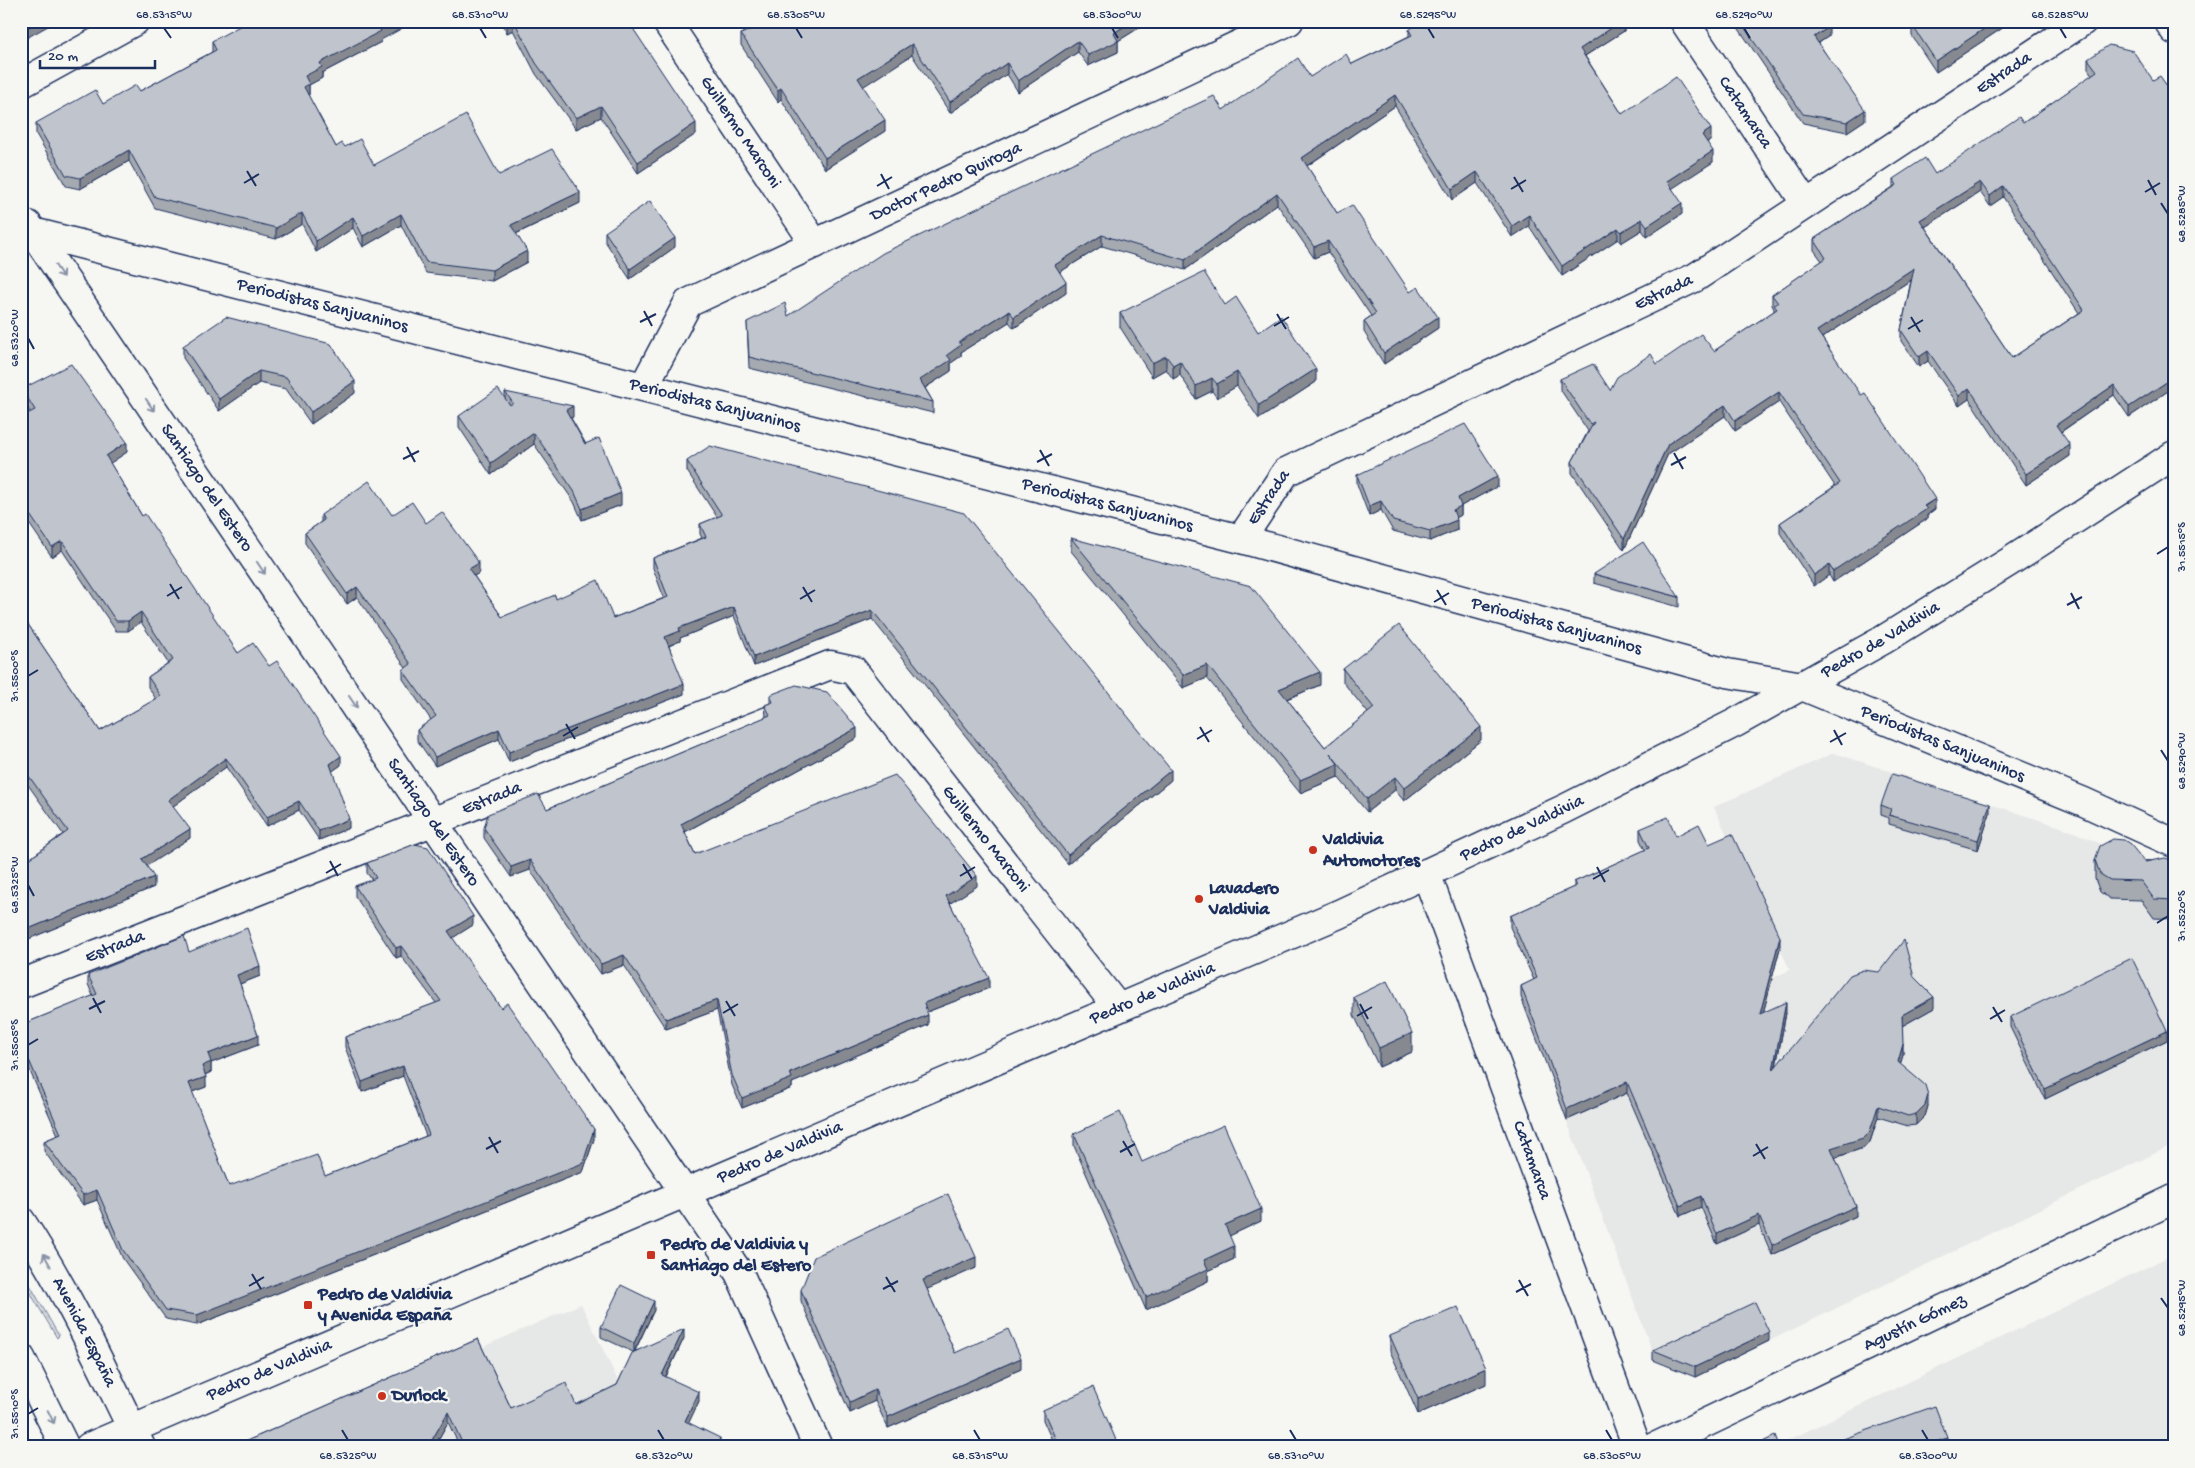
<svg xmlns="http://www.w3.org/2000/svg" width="2195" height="1468" font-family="'Gochi Hand',sans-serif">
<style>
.built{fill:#e6e7e7}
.grass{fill:url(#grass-dots);stroke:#78849e}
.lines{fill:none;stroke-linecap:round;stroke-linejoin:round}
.street-casing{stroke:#1b2f5e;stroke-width:31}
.secondary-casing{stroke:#1b2f5e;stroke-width:31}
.street{stroke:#f6f6f2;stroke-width:28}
.secondary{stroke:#f6f6f2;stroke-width:28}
.wall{fill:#a5a9b0;stroke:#1b2f5e;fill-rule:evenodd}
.shaded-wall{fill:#868990;stroke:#1b2f5e}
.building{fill:#c0c4cd;stroke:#1b2f5e;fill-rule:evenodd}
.oneway{stroke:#8892a8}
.ticks{fill:none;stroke:#1b2f5e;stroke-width:2}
.poi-dot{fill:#c8321e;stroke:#f6f6f2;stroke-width:2}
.labels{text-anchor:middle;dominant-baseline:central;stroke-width:4.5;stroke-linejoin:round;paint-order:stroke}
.street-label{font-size:18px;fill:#1b2f5e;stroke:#f6f6f2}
.poi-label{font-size:18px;font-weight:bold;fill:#1b2f5e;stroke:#f6f6f2;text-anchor:start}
.neatline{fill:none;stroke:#1b2f5e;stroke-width:2}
.ticks-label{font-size:12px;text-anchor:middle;fill:#1b2f5e}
</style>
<defs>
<pattern id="grass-dots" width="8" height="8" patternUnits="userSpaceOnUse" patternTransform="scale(1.25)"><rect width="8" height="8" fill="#d6d9dd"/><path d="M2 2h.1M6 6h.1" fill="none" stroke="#b7bbc0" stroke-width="1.8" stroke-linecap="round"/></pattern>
</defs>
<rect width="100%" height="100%" fill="#f6f6f2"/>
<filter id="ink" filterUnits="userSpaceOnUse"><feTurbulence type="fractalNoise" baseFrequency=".02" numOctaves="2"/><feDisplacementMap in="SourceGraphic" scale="10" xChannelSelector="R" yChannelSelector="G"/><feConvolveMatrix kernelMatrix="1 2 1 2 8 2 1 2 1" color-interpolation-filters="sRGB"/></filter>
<g filter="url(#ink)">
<!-- built -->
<g class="built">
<path d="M1834,753L2067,829L2174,876V1144L1695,1377L1656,1361L1552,1081L1790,970L1714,807Z"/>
<path d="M2174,1254V1447H1774Z"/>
<path d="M581,1304L650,1447H254L478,1349Z"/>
</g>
<!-- grass -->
<path class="grass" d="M21,1269L59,1336L57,1338L21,1277Z"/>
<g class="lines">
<!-- street casing -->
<g class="street-casing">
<g id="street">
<path id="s1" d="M666,21L815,244"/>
<path id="s2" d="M1684,21L1806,204"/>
<path d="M2168,21L2174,30"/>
<path d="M21,84L135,21"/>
<path id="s3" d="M28,225L739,1273L818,1447"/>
<path id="s4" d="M21,229L1241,539L1727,673L1802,686L2084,802L2174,843"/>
<path id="s5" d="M644,386L688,303L1289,21"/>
<path id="s6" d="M1241,539L1286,472L1696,277L2083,21"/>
<path id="s7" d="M1426,873L1637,1447"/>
<path id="s8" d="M21,984L830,665L853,670L1118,1008"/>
<path id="s9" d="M1655,1447L2174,1199"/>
</g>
</g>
<!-- secondary casing -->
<g class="secondary-casing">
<g id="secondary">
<path id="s10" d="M21,1221C68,1292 103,1370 141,1447"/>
<path d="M21,1358L65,1447"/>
<path id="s11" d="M89,1447L1339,914L1564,809L1735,723L1883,640L2009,562L2174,455"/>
</g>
</g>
<!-- street -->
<use href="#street" class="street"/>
<!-- secondary -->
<use href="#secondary" class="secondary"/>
</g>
<!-- wall -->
<g class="wall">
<path d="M501,21H628L696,134L638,173L601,117L576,129L536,74L513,30L507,33Z"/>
<path d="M769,21H1150L1118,41V52L1088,66L1078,52L1018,92L1007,74L950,113L912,55L863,86L885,131L825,169L781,99L778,102L741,45V34Z"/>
<path d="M1624,21V31L1585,56L1622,114L1711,140L1707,142L1713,162L1672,188L1682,214L1647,237L1642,230L1621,243L1618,239L1562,276L1529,226L1512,237L1477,183L1452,200L1395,106L1307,166L1337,213L1410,292L1438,328L1384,364L1364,332V321L1371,316L1328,252L1314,258L1277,204L1185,270L1102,246L1060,272L1066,293L1014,328L1009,322L961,352V356L951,363V371L925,388L933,402V413L749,368L747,322L788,316L1223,110L1310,77L1352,64L1409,36V30Z"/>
<path d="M1737,21H1825L1829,36L1819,43L1865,120L1847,132L1803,123L1737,26Z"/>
<path d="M1918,21H2013L1936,72L1912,36V25Z"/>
<path d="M381,40V42L322,73V78L309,85V95H308L336,147H345L374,165L499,175L580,203L516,234L527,262L492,281L426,273L401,225L363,247L353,228L316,252L302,224L276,239L155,208L129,161L80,189L66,186L36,134V123L103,104L140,91L212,52V41Z"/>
<path d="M2088,59L2153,80L2174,96V387L2129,417L2114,395L2061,432L2070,456L2026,485L1969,399L1959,406L1928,361L1919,367L1901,341V330L1911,280L1822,338L1935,509L1927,515V519L1833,582L1829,575L1814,586L1780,533V523L1835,486L1779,402L1735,431L1725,416L1668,454L1624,550L1572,473V462L1588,431L1560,389V379L1610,390L1657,364L1714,351L1774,311V309L1772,305V295L1822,261L1814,250V239L1893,187V179L1935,174L2023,123L2092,75L2088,69ZM1980,192L1990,206L2003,197L2079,313L2012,358L1925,227Z"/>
<path d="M605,232L675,247L630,279L605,241Z"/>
<path d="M1225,305L1258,332L1316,382L1259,419L1237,386L1217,398L1212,391L1196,399L1180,375L1173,379L1166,369L1152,377L1120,327V313Z"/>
<path d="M183,346L355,393L311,424L286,389L259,383L219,411L183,358Z"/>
<path d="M22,389L127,452L110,463L142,516L238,653L269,666L341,765L332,771L349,828L319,840L299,810L267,826L226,767L172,807L190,838L146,866L154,887L21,942V865L63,834L21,775V614L100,731L156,699L148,687V677L168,663L141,622L128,631H116L62,550L52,557L26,519L21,522L30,412L22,398Z"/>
<path d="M505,392L573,417L571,418L621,505L582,520L574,502L534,444L491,475L459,427V416L505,399Z"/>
<path d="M687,461L1171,780L1068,864L872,619L754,666L734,616L680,638V641L669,646L684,694L509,762L499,739L435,766L417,740V730L431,720L403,679V670L406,668L357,597L347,604L305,543V533L321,522V515H392L426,523L479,573L474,576L502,617L556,599L613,618L664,598L653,568V558L702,538L700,534V524L717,517L687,471Z"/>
<path d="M1357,475L1498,486L1461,506V515L1456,518L1457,530L1430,541L1393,531L1381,510L1369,516L1357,484Z"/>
<path d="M1071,538L1320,685L1287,699L1325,747L1368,713L1343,682V669L1481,740L1404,801L1395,790L1367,812L1338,777L1300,793L1207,678L1183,688L1071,551Z"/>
<path d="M1594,574L1679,597V607L1594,583Z"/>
<path d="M770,695L857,738L685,832L695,854L977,886L950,903L989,988L927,1012L928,1025L792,1083V1088L742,1108L732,1085L717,1010L666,1029L624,965L601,974L530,870L511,877L484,838V828L547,809L704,743L766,717L765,705L770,703Z"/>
<path d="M1881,805L1990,813L1978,850L1889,824V818L1881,815Z"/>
<path d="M1640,829L1676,836L1709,844L1780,948L1763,1013H1786L1776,1067L1914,977L1934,1008L1902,1026L1903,1055L1900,1064L1928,1106L1925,1116L1916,1125L1908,1126L1878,1117L1870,1142L1863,1148L1835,1158L1856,1216L1772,1255L1759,1225L1717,1244L1701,1207L1680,1216L1627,1093L1567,1120L1521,997V986L1534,980L1510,927V916L1574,887V882L1645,850L1640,840Z"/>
<path d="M2095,860L2174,861V919L2154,918L2141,900L2110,899L2100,892L2095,879Z"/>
<path d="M367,863L473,925L452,938L501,1008L594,1139L583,1172L197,1325L166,1319L123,1259L97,1200L83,1205L44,1151V1141L58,1135L29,1069L21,1025L93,996L88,984V975L189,952L260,976L240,984L258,1045L211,1063V1072L205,1075L206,1087L192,1092L229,1186L325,1176L426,1136L403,1076L362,1092L345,1047V1037L436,1003L401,956L396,958L355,896V886L372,880L367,873Z"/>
<path d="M1354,997L1412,1052L1379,1067L1354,1015Z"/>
<path d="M2010,1017L2167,1040L2045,1099L2010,1027Z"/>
<path d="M1074,1134L1142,1162L1261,1221L1229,1236L1234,1259L1208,1271V1281L1146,1310L1074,1146Z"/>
<path d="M976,1268L927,1289L955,1353L1021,1369L888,1428L875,1401L850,1413L801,1301V1290Z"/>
<path d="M654,1310L635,1351L684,1338L666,1377L699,1401L688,1423L720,1447H460L448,1422L434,1447H233L478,1339L511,1408L576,1405L617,1385L633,1352L601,1337V1327Z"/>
<path d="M1390,1336L1486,1384L1418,1414L1390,1351Z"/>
<path d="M1769,1341L1695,1377L1653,1360V1350Z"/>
<path d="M1043,1410L1119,1447H1055L1043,1420Z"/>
</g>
<!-- shaded-wall -->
<g class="shaded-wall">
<path d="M40,21H57L21,41V31Z"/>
<path d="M395,21H415L381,40V42L322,73V78L309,85V95L304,98V87L305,76L320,63Z"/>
<path d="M508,21H513V30L507,33V22Z"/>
<path d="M1132,21H1150L1118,41V52L1088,66V55L1114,33Z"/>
<path d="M1622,21H1624V31L1580,59V49Z"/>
<path d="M1996,21H2013L1936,72V61Z"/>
<path d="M1829,27V36L1814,46V37Z"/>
<path d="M1078,41V52L1018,92V81Z"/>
<path d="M912,44V55L858,90V78Z"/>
<path d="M1007,63V74L950,113V102Z"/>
<path d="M781,88V99L778,102V90Z"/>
<path d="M1395,95V106L1302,169V158Z"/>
<path d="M601,106V117L576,129V118Z"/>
<path d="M1865,110V120L1847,132V122Z"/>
<path d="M885,120V131L825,169V158Z"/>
<path d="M696,123V134L638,173V162Z"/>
<path d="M1711,129V140L1702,146V135Z"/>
<path d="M129,150V161L80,189V178Z"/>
<path d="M1713,151V162L1667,192V181Z"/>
<path d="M1477,172V183L1452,200V189Z"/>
<path d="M1980,182V192L1920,230V220Z"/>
<path d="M2003,186V197L1990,206V196Z"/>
<path d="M580,192V203L511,236V225Z"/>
<path d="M1277,193V204L1185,270V260Z"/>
<path d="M1682,203V214L1647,237V226Z"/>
<path d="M302,213V224L276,239V228Z"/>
<path d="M401,214V225L363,247V236Z"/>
<path d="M1529,215V226L1512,237V226Z"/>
<path d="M353,217V228L316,252V241Z"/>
<path d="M1642,219V230L1621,243V232Z"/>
<path d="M1618,228V239L1562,276V266Z"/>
<path d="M1102,235V246L1055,275V265Z"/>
<path d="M675,238V247L630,279V269Z"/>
<path d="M1328,241V252L1314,258V247Z"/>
<path d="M527,251V262L492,281V270Z"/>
<path d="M1914,268V278L1817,341V331Z"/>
<path d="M1066,282V293L1014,328V317Z"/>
<path d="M1009,311V322L961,352V356L951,363V371L920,391V380L959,342Z"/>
<path d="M1438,317V328L1384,364V353Z"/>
<path d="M1928,351V361L1919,367V357Z"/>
<path d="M1166,356V369L1152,377V363Z"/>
<path d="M1180,361V375L1173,379V365Z"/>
<path d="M1316,369V382L1259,419V405Z"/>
<path d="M259,371V383L219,411V399Z"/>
<path d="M1237,372V386L1217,398V384Z"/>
<path d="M2174,377V387L2129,417V407Z"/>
<path d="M1212,378V391L1196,399V386Z"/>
<path d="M355,381V393L311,424V412Z"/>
<path d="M2114,385V395L2056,435V425Z"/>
<path d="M1969,388V399L1959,406V396Z"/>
<path d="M1779,392V402L1735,431V421Z"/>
<path d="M1725,405V416L1668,454L1624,550V539L1668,444Z"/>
<path d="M573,406V417L566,422V410Z"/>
<path d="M534,433V444L491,475V463Z"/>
<path d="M127,442V452L106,466V456Z"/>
<path d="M2070,445V456L2026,485V474Z"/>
<path d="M1498,476V486L1461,506V515L1453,520V510L1458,498Z"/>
<path d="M621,493V505L582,520V509Z"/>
<path d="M1935,499V509L1927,515V519L1833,582V571Z"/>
<path d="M1381,501V510L1369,516V506Z"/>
<path d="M26,509V519L21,522V512Z"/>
<path d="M1457,520V530L1430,541V531Z"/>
<path d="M62,541V550L52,557V547Z"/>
<path d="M479,563V573L469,579V569Z"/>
<path d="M1829,565V575L1814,586V575Z"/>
<path d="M357,587V597L347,604V594Z"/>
<path d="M734,607V616L680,638V641L665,647V637L679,628Z"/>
<path d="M872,610V619L754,666V657Z"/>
<path d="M141,612V622L128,631V621Z"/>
<path d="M1207,665V678L1183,688V675Z"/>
<path d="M1320,672V685L1279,702V689Z"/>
<path d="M684,684V694L509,762V752Z"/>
<path d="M1481,727V740L1404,801V788Z"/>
<path d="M857,728V738L681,834V824Z"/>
<path d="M499,729V739L435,766V757Z"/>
<path d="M341,756V765L330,773V764Z"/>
<path d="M226,758V767L168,810V800Z"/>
<path d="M1338,764V777L1300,793V780Z"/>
<path d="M1171,770V780L1068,864V855Z"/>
<path d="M1395,777V790L1367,812V799Z"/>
<path d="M299,801V810L267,826V817Z"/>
<path d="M1990,804V813L1978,850V840Z"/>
<path d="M349,819V828L319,840V831Z"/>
<path d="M190,829V838L142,869V859Z"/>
<path d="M530,860V870L511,877V867Z"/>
<path d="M977,876V886L946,906V896Z"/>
<path d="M154,877V887L21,942V932Z"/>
<path d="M473,916V925L448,941V931Z"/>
<path d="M1780,937V948L1760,1025V1014Z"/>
<path d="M401,946V956L396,958V948Z"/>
<path d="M624,955V965L601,974V964Z"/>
<path d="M260,966V976L237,985V975Z"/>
<path d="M989,978V988L924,1013V1003Z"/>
<path d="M1934,997V1008L1902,1026V1015Z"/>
<path d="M717,1000V1010L666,1029V1019Z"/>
<path d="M1786,1002V1013L1773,1081V1070Z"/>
<path d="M928,1015V1025L792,1083V1088L742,1108V1098L790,1073Z"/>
<path d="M2167,1031V1040L2045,1099V1089Z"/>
<path d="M1412,1033V1052L1379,1067V1048Z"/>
<path d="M258,1035V1045L211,1063V1072L202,1076V1066L208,1054Z"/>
<path d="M1903,1044V1055L1898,1073V1062Z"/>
<path d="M29,1060V1069L21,1073V1063Z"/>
<path d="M403,1066V1076L362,1092V1082Z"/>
<path d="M206,1077V1087L189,1093V1083Z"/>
<path d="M1627,1082V1093L1567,1120V1109Z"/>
<path d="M1928,1095V1106L1925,1116L1916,1125V1114Z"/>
<path d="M1878,1106V1117L1870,1142L1863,1148L1831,1159V1148Z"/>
<path d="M594,1129V1139L583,1172L197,1325V1315Z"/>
<path d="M97,1190V1200L83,1205V1195Z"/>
<path d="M1701,1196V1207L1680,1216V1206Z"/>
<path d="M1856,1206V1216L1772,1255V1245Z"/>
<path d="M1261,1209V1221L1225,1238V1225Z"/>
<path d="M1759,1215V1225L1717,1244V1234Z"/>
<path d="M1234,1246V1259L1208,1271V1281L1146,1310V1297L1204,1260Z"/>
<path d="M976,1257V1268L923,1291V1280Z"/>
<path d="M654,1301V1310L634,1352V1343Z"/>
<path d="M684,1329V1338L662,1384V1375Z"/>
<path d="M1769,1332V1341L1695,1377V1367Z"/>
<path d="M1021,1358V1369L888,1428V1417Z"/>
<path d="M1486,1368V1384L1418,1414V1399Z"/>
<path d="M875,1390V1401L850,1413V1402Z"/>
<path d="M699,1392V1401L685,1431V1421Z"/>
<path d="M448,1412V1422L434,1447H428Z"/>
<path d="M720,1438V1447H716Z"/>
<path d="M1947,1438V1447H1921Z"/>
</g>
<!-- building -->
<g class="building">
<path d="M21,21H40L21,31Z"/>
<path d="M249,21H395L380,30L381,31L320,63L322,67L305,76L309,84L304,87L336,147L342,143L345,147L360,139L374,165L466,115L499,175L552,149L580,192L511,225L527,251L492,270L426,262L401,214L363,236L353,217L316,241L302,213L276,228L155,197L129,150L80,178L66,175L36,123L95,90L103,104L136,85L140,91L216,50L212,41Z"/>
<path d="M514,21H628L696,123L638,162L601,106L576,118L536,63Z"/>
<path d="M769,21H1132L1114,33L1118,41L1088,55L1078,41L1018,81L1007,63L950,102L912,44L858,78L885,120L825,158L781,88L778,90L741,34Z"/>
<path d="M1421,21H1622L1580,49L1622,114L1676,77L1711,129L1702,135L1713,151L1667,181L1682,203L1647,226L1642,219L1621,232L1618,228L1562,266L1529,215L1512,226L1477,172L1452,189L1395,95L1302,158L1337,213L1352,205L1410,292L1418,287L1438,317L1384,353L1364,321L1376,313L1328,241L1314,247L1277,193L1185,260L1102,235L1055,265L1066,282L1014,317L1009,311L959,342L961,345L947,355L951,360L920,380L933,402L749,357L747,322L785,303L788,316L883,253L1214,96L1223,110L1298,58L1310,77L1346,54L1352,64L1412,35L1409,30Z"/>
<path d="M1740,21H1825L1829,27L1814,37L1865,110L1847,122L1803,114Z"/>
<path d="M1918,21H1996L1936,61L1912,25Z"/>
<path d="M2109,45L2133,51L2153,80L2160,76L2174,96V377L2129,407L2114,385L2056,425L2070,445L2026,474L1969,388L1959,396L1928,351L1919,357L1901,330L1914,268L1817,331L1861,395L1865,393L1935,499L1924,506L1927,509L1833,571L1829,565L1814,575L1780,523L1840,483L1779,392L1735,421L1725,405L1668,444L1624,539L1572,462L1594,422L1590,424L1560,379L1593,364L1610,390L1617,377L1651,354L1657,364L1701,334L1714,351L1777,309L1774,305L1778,303L1772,295L1826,258L1814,239L1897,185L1893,179L1925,158L1935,174L2019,117L2023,123L2097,71L2088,59ZM1980,182L1990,196L2003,186L2084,310L2012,358L1920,220Z"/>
<path d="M650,201L675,238L630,269L605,232Z"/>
<path d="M1204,272L1225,305L1236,297L1258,332L1281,316L1316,369L1259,405L1237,372L1217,384L1212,378L1196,386L1180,361L1173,365L1166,356L1152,363L1120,313Z"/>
<path d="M226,317L331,344L355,381L311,412L286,377L259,371L219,399L183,346Z"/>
<path d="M71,364L127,442L106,456L142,516L145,514L238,653L253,643L269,666L277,661L341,756L330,764L349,819L319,831L299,801L267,817L226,758L168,800L190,829L142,859L154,877L21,932V865L68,831L21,765V614L100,731L161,696L148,677L173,660L141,612L128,621H116L62,541L52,547L26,509L21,512V417L35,410L22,389Z"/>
<path d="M498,389L510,405L513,403L505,392L573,406L566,410L585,444L599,438L621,493L582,509L574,491L534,433L491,463L459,416Z"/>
<path d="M1465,424L1498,476L1458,498L1461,506L1453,510L1457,520L1430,531L1393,521L1381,501L1369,506L1357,475Z"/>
<path d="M710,446L964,513L1171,770L1068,855L872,610L754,657L734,607L679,628L680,631L665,637L684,684L509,752L499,729L435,757L417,730L436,716L403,670L411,664L357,587L347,594L305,533L324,520L321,515L369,481L392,515L412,502L426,523L442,512L479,563L469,569L502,617L555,595L556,599L598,580L613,618L668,597L653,558L706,537L700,524L722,515L687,461Z"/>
<path d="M1071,538L1251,586L1320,672L1279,689L1325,747L1374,708L1343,669L1399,625L1481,727L1404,788L1395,777L1367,799L1330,753L1338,764L1300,780L1207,665L1183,675Z"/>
<path d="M1643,542L1679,597L1594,574Z"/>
<path d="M796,685L827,692L857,728L681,824L695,854L895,775L977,876L946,896L989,978L924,1003L928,1015L790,1073L792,1078L742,1098L732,1075L717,1000L666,1019L624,955L601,964L530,860L511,867L484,828L488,814L538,794L547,809L704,743L770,715L765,705L773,702L770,695Z"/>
<path d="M1892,774L1990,804L1978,840L1889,815L1891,809L1881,805Z"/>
<path d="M1668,817L1676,836L1699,824L1709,844L1732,834L1780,937L1760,1014L1786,1002L1773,1070L1850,975L1863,970L1879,972L1904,940L1914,977L1934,997L1902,1015L1903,1044L1898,1062L1925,1085L1928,1095L1925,1105L1916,1114L1908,1116L1878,1106L1870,1131L1863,1138L1831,1148L1856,1206L1772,1245L1759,1215L1717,1234L1701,1196L1680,1206L1627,1082L1567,1109L1521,986L1537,978L1510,916L1576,886L1574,882L1649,848L1640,829Z"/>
<path d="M2113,839L2124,840L2130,844L2145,862L2165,858L2174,861V900L2154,899L2141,881L2110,880L2100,874L2095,860L2100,846Z"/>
<path d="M415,844L428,847L473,916L448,931L501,1008L507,1003L594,1129L583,1163L197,1315L166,1310L123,1250L97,1190L83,1195L44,1141L61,1134L29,1060L21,1063V1025L97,994L88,975L184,936L189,952L247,928L260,966L237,975L258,1035L208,1054L211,1062L202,1066L206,1077L189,1083L229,1186L317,1155L325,1176L429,1135L403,1066L362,1082L345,1037L441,1001L401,946L396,948L355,886L376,878L367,863Z"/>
<path d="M2132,958L2167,1031L2045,1089L2010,1017Z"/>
<path d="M1387,981L1412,1033L1379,1048L1354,997Z"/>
<path d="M1120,1112L1142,1162L1224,1125L1261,1209L1225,1225L1234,1246L1204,1260L1208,1269L1146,1297L1074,1134Z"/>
<path d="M948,1194L976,1257L923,1280L955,1353L1008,1329L1021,1358L888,1417L875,1390L850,1402L801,1290L814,1257Z"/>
<path d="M621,1285L654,1301L634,1343L601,1327Z"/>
<path d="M1755,1302L1769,1332L1695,1367L1653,1350Z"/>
<path d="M1458,1307L1486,1368L1418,1399L1390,1336Z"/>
<path d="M684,1329L662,1375L699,1392L685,1421L720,1438L716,1447H464L448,1412L428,1447H417V1445L414,1447H233L478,1339L511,1408L566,1383L576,1405L617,1385L632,1353Z"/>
<path d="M1093,1387L1119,1447H1059L1043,1410Z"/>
<path d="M1935,1406L1947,1438L1921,1447H1821Z"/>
<path d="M1775,1436L1779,1447H1752Z"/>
</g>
<!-- one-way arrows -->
<defs><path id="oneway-shaft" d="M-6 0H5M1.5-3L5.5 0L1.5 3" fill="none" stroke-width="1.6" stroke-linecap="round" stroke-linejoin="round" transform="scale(1.25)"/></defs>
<g class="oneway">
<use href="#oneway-shaft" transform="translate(59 271) rotate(56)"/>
<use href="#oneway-shaft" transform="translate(150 405) rotate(56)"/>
<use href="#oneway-shaft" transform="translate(261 568) rotate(56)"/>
<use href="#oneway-shaft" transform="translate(353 702) rotate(56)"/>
<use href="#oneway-shaft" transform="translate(47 1260) rotate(-119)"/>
<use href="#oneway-shaft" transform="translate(51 1417) rotate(64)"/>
</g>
</g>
<!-- ticks -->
<path class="ticks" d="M164,28L171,38M480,28L486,38M796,28L802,38M1112,28L1118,38M1428,28L1434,38M1744,28L1750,38M2060,28L2066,38M247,171L256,186M881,174L889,189M1514,177L1523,192M2148,180L2156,195M244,183L259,174M877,186L892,177M1511,189L1526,180M2145,192L2160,183M2161,203L2168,214M644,311L652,326M1277,314L1286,329M1911,317L1920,332M640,322L656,314M1274,326L1289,317M1908,329L1923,320M28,338L34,349M407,447L415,462M1040,450L1049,466M1674,453L1683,469M403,459L419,451M1037,462L1052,454M1671,465L1686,457M2157,554L2168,547M170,584L179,599M803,587L812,602M1437,590L1446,605M2071,593L2079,609M167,596L182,587M800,599L815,590M1434,602L1449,593M2067,605L2082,597M28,676L38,670M566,724L575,739M1200,727L1209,742M1834,730L1842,745M563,736L578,727M1197,739L1212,730M1830,742L1846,733M2161,750L2168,761M330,861L338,876M963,864L972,879M1597,867L1605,882M326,873L341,864M960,876L975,867M1593,879L1609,870M28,885L34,896M2157,923L2168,916M93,998L101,1013M726,1001L735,1016M1360,1004L1368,1019M1993,1007L2002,1022M89,1009L105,1001M723,1013L738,1004M1357,1016L1372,1007M1990,1019L2005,1010M28,1045L38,1039M489,1137L498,1153M1123,1141L1132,1156M1756,1144L1765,1159M486,1149L501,1141M1120,1152L1135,1144M1753,1156L1768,1147M252,1274L261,1289M886,1277L895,1292M1519,1280L1528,1296M249,1286L264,1277M883,1289L898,1281M1516,1292L1531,1284M2161,1298L2168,1308M28,1414L38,1408M342,1430L348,1440M658,1430L664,1440M974,1430L980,1440M1290,1430L1296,1440M1606,1430L1612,1440M1922,1430L1928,1440"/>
<!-- markers -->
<g class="poi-dot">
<circle cx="1313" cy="850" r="5"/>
<circle cx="1199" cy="899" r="5"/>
<rect x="646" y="1250" width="10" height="10" rx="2.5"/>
<rect x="303" y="1300" width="10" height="10" rx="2.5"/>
<circle cx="382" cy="1396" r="5"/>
</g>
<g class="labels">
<!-- street labels -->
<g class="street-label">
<text stroke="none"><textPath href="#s6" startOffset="904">Estrada</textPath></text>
<text stroke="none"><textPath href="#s2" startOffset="110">Catamarca</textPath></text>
<text stroke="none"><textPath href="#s1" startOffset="134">Guillermo Marconi</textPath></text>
<text stroke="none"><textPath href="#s5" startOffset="379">Doctor Pedro Quiroga</textPath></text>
<text stroke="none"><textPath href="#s6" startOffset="499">Estrada</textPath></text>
<text stroke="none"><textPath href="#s4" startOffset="311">Periodistas Sanjuaninos</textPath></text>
<text stroke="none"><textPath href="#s4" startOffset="716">Periodistas Sanjuaninos</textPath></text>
<text stroke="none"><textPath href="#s3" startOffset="318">Santiago del Estero</textPath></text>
<text stroke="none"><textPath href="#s6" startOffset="50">Estrada</textPath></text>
<text stroke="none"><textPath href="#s4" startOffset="1121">Periodistas Sanjuaninos</textPath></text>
<text stroke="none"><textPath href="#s4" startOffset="1586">Periodistas Sanjuaninos</textPath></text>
<text stroke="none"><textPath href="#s11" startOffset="1966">Pedro de Valdivia</textPath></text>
<text stroke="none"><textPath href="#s4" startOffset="1991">Periodistas Sanjuaninos</textPath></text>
<text stroke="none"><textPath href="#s8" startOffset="506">Estrada</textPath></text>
<text stroke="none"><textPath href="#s3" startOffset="722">Santiago del Estero</textPath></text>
<text stroke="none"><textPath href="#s11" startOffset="1561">Pedro de Valdivia</textPath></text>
<text stroke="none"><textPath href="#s8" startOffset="1108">Guillermo Marconi</textPath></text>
<text stroke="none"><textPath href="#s8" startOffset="101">Estrada</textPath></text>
<text stroke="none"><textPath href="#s11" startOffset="1156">Pedro de Valdivia</textPath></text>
<text stroke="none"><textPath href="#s11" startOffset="751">Pedro de Valdivia</textPath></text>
<text stroke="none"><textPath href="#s7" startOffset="306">Catamarca</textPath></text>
<text stroke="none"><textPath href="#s9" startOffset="288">Agustín Gómez</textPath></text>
<text stroke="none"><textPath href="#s10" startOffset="128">Avenida España</textPath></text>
<text stroke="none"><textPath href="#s11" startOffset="196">Pedro de Valdivia</textPath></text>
</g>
<!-- poi labels -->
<g class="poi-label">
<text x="1323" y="840">Valdivia<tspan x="1323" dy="21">Automotores</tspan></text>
<text x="1209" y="889">Lavadero<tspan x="1209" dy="21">Valdivia</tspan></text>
<text x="661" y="1245">Pedro de Valdivia y<tspan x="661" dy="21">Santiago del Estero</tspan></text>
<text x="318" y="1295">Pedro de Valdivia<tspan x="318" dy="21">y Avenida España</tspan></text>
<text x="392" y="1396">Durlock</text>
</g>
</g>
<!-- margin -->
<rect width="2195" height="1468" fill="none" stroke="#f6f6f2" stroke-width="55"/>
<!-- scale -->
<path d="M40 60v8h115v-8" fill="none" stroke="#1b2f5e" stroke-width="2.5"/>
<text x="48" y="60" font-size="15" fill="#1b2f5e" stroke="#f6f6f2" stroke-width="4" paint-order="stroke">20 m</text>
<rect x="28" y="28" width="2140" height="1412" class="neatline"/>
<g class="ticks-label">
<text x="164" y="18">68.5315°W</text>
<text x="480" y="18">68.5310°W</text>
<text x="796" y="18">68.5305°W</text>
<text x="1112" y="18">68.5300°W</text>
<text x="1428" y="18">68.5295°W</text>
<text x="1744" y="18">68.5290°W</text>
<text x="2060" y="18">68.5285°W</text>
<text transform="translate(2181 214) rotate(-90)" y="4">68.5285°W</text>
<text transform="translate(14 338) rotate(-90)" y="4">68.5320°W</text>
<text transform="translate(2181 547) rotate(-90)" y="4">31.5515°S</text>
<text transform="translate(14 676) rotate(-90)" y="4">31.5500°S</text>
<text transform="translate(2181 761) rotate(-90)" y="4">68.5290°W</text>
<text transform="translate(14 885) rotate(-90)" y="4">68.5325°W</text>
<text transform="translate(2181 916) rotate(-90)" y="4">31.5520°S</text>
<text transform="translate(14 1045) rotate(-90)" y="4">31.5505°S</text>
<text transform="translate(2181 1308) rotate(-90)" y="4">68.5295°W</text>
<text transform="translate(14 1414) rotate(-90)" y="4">31.5510°S</text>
<text x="348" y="1459">68.5325°W</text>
<text x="664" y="1459">68.5320°W</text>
<text x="980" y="1459">68.5315°W</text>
<text x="1296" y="1459">68.5310°W</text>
<text x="1612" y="1459">68.5305°W</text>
<text x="1928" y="1459">68.5300°W</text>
</g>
</svg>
